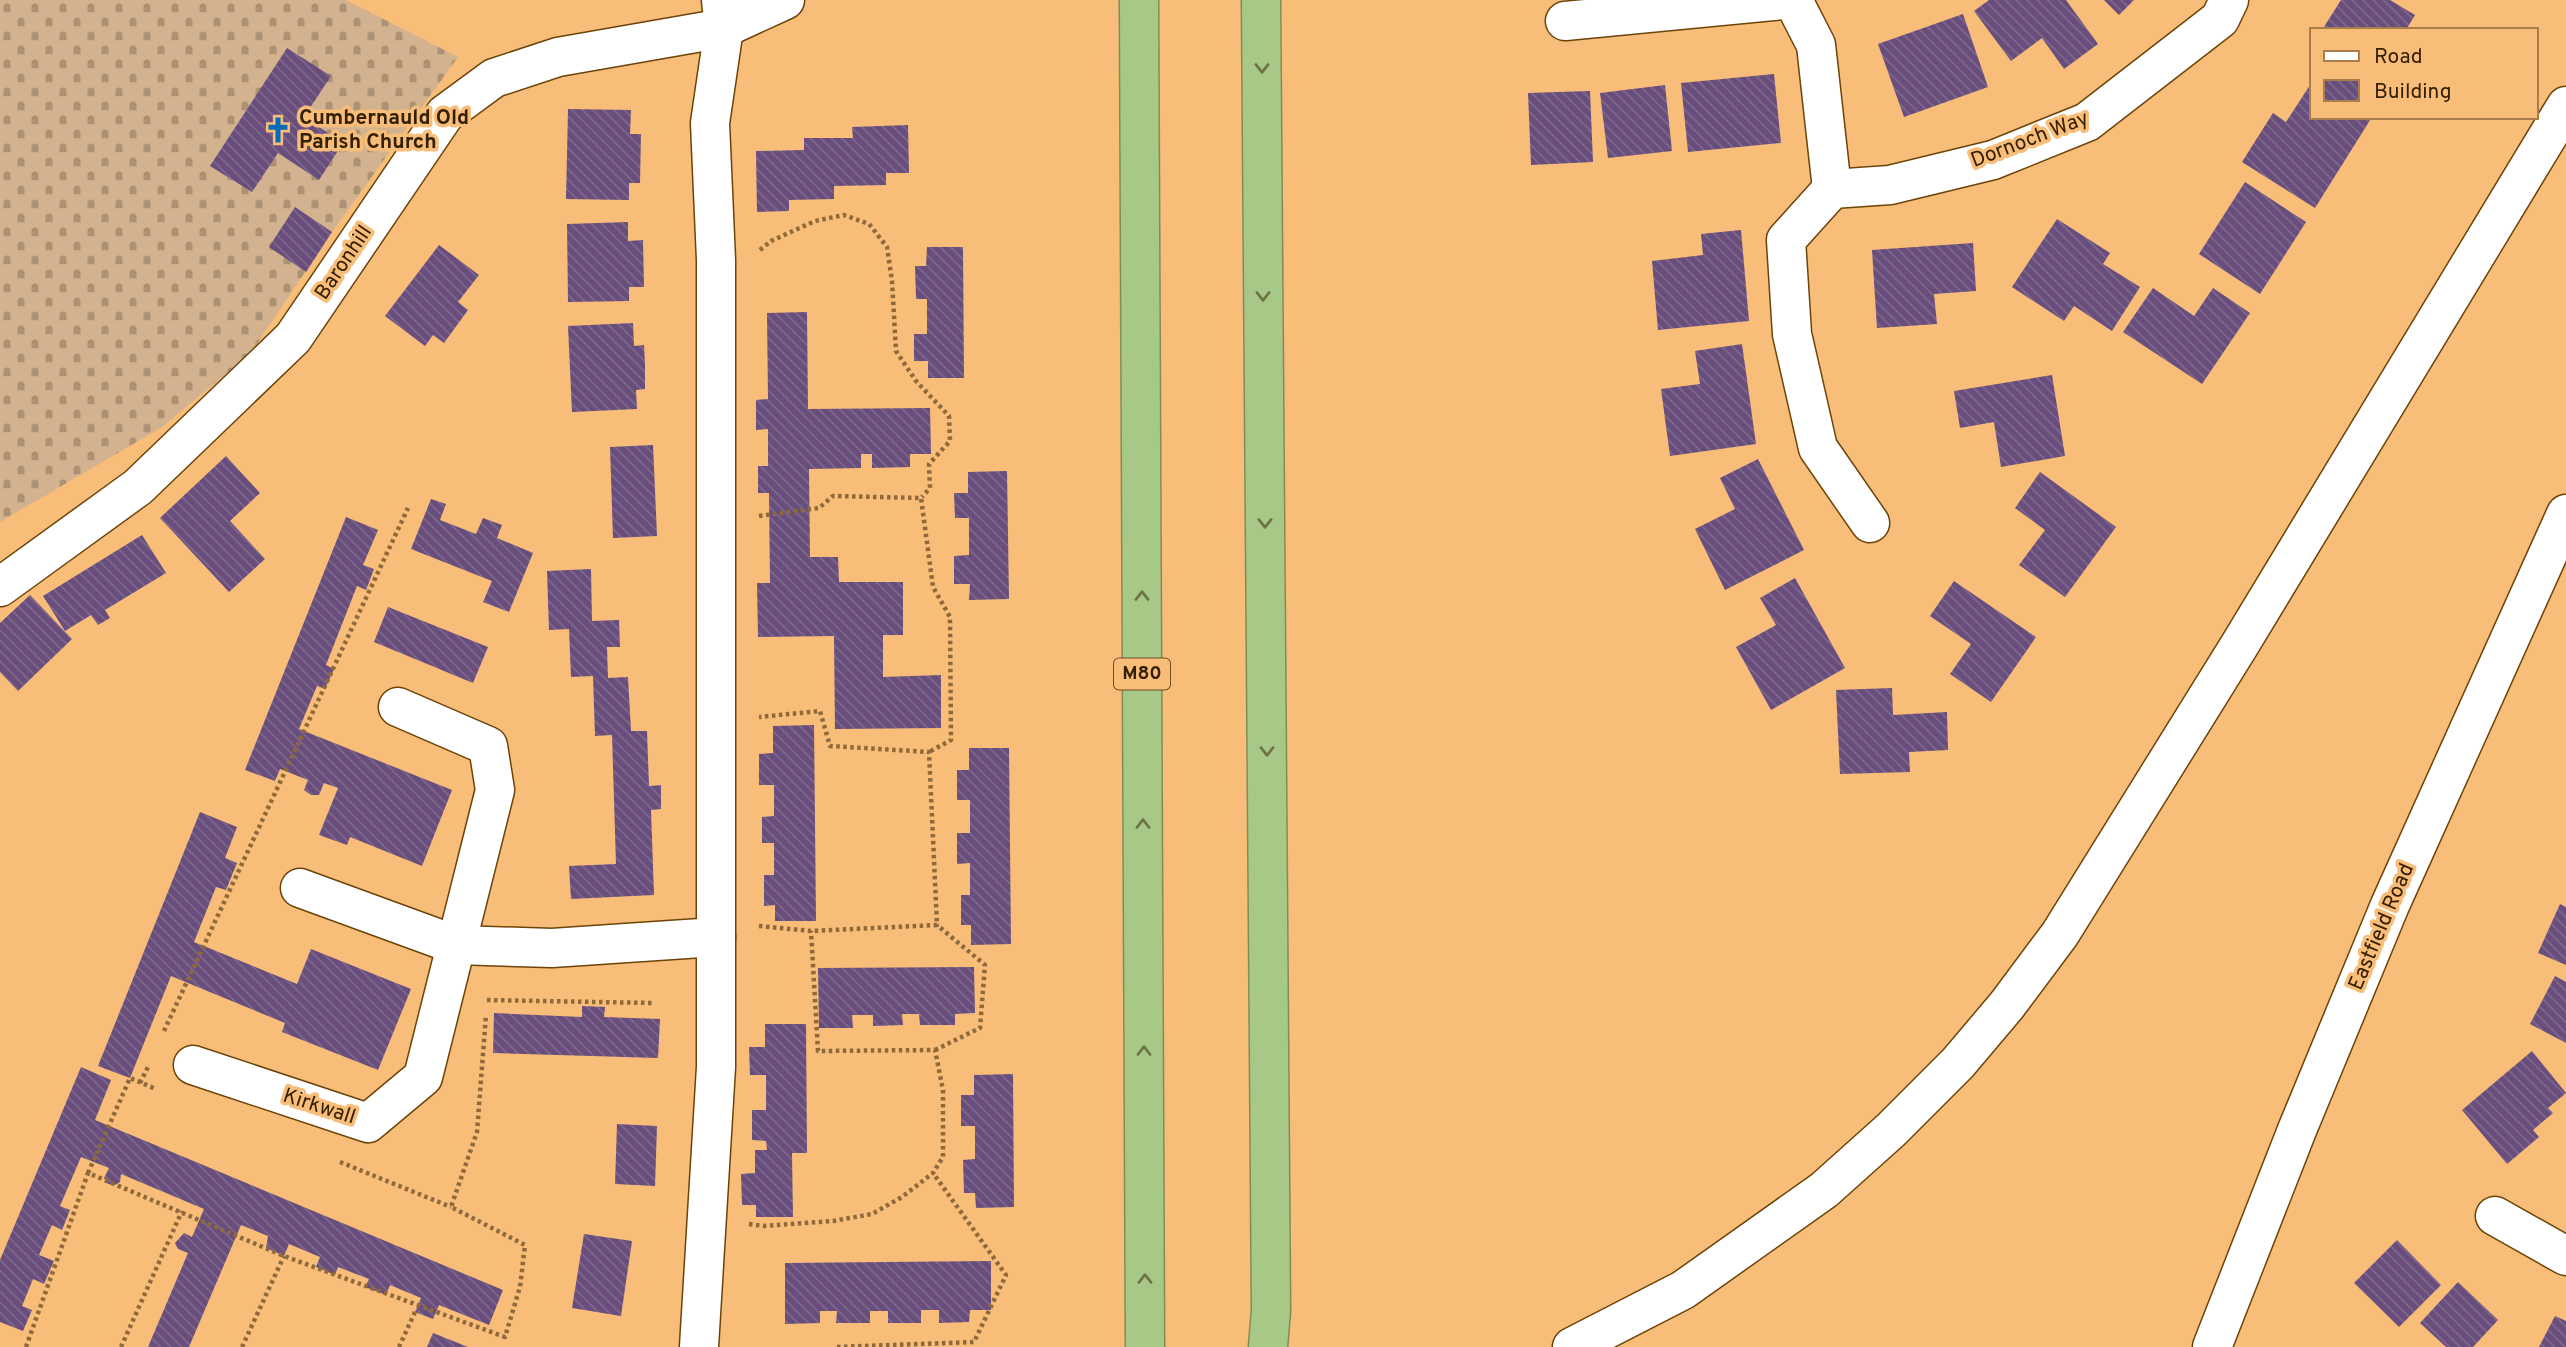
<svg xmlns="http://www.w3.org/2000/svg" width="2566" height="1347" font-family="Overpass,sans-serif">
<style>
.cemetery{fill:url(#cemetery-stones)}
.building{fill:url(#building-back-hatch)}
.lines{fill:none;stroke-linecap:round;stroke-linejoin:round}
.minor-casing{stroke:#6c4409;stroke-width:41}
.highway-casing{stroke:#808d59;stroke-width:41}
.path{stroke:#8f693a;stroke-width:4.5;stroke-dasharray:3.5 3.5;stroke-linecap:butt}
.minor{stroke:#fff;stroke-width:38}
.highway{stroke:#a8c887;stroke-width:38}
.oneway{stroke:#6f7445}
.labels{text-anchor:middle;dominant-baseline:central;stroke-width:7;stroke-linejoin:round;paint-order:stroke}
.shield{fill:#f7bd79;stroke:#704f26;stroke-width:2}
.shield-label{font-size:19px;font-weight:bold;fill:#362003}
.poi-label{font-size:21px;font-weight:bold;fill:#362003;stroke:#f7bd79;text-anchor:start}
.street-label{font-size:21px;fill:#362003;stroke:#f7bd79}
</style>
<defs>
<pattern id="cemetery-stones" width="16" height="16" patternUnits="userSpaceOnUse" patternTransform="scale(1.75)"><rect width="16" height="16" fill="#d3b38f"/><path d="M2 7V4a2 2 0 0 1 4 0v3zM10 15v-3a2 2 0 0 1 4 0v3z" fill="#ac9173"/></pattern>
<pattern id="building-back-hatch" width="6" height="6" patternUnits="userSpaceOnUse" patternTransform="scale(1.75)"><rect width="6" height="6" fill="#684d7d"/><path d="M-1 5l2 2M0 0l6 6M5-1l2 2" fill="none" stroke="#7f698a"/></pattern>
</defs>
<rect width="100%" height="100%" fill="#f7bd79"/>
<!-- cemetery -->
<path class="cemetery" d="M0,0H346L458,57L332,232L250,354L162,427L0,522Z"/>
<!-- building -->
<g class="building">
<path d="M1989,0H2066L2098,44L2064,69L2042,38L2011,61L1974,11Z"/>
<path d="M2104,0H2134L2119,15Z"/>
<path d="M2341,0H2390L2415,15L2406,30H2322Z"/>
<path d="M1963,14L1988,87L1904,117L1878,44Z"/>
<path d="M287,48L331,76L304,117L343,143L319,180L278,153L252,192L210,166Z"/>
<path d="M1774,74L1781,143L1688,152L1681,83Z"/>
<path d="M2312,82V117H2372L2315,208L2242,162L2273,113L2286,122Z"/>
<path d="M1665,85L1672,151L1608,158L1600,93Z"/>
<path d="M1590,91L1593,162L1531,165L1528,93Z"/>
<path d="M568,109L631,110L630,134H641L640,183H629V200L566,199Z"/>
<path d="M908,125L909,173H886V185L834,186V199L789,200V211L757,212L756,151L804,150V138H853L852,127Z"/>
<path d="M2245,182L2306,222L2260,294L2199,254Z"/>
<path d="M295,207L332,232L306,272L269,247Z"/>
<path d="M2057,219L2110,253L2103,264L2140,287L2112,331L2074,306L2064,321L2012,287Z"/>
<path d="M628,222V241L643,240L644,287H629V301L568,302L567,224Z"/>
<path d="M1741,230L1749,321L1658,330L1652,261L1703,255L1701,234Z"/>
<path d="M1973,243L1976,291L1934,294L1937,324L1877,328L1872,250Z"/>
<path d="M439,245L479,275L458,302L468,310L444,343L433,335L425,346L385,316Z"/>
<path d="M927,247H963L964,378H928V361H914V334H927V299H916L915,266H926Z"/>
<path d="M2153,288L2194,316L2213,288L2250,313L2202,384L2123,332Z"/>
<path d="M807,312L808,409L930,408L931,454H910V467L872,468V454H861V468L809,469L810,557H838L839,582H903V635H883V677L941,675V728L835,729L834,636L758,637L757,583H770L769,493H758V466H768V429L756,430V400L768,399L767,313Z"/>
<path d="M633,323L634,346L644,345L645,365V389L636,390L637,409L572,412L568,326Z"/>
<path d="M1742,344L1756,444L1670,456L1661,389L1700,384L1695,351Z"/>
<path d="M2052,375L2065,456L2001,467L1994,422L1960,428L1954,391Z"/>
<path d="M653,445L657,536L613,538L610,447Z"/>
<path d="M226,456L260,493L230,521L265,559L229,592L160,518Z"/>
<path d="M1758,459L1804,550L1725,590L1695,529L1735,509L1720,478Z"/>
<path d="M1007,471L1009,599L969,600L970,584H954V556L969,555V518H955L954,493H968V472Z"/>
<path d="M2040,472L2116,527L2065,597L2019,565L2045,530L2015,508Z"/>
<path d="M431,499L446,504L440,520L476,534L483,518L502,525L497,538L533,553L509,612L483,602L492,581L411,549Z"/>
<path d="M346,517L378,530L363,565L374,569L366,590L357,586L326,665L334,669L325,689L317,686L299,729L452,790L422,866L350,837L347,845L319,835L338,788L324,783L319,795H311L304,790L308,780L280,769L275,781L245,770Z"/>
<path d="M142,535L166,573L105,610L110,618L98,625L91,615L65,631L43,596Z"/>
<path d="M591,569L592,621L619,620L620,647H607L608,678L628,677L631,731H647L649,786L661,785V809L651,810L654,895L571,899L569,866L616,864L612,735L595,736L593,676L571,677L569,629L549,630L547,571Z"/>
<path d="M1795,578L1845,668L1771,710L1736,647L1776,625L1760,598Z"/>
<path d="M1954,581L2036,637L1991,702L1950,674L1971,644L1930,616Z"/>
<path d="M30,595L72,639L18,691L0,672V623Z"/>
<path d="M388,607L488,647L473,683L374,642Z"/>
<path d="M1892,688L1893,715L1947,712L1948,750L1909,752L1910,772L1840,774L1836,690Z"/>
<path d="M814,725L816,921H775V905L764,906V875H774V843H762V817L774,816V785H759V754L773,753V726Z"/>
<path d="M969,748H1009L1011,944L971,945V925H961V895H970V863L957,864V833H970V800H957V770H969Z"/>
<path d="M200,812L237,827L225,858L237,863L226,890L216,887L194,942L297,984L311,949L411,989L378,1070L282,1032L285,1023L171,976L130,1078L98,1066Z"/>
<path d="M2560,904L2566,907V965L2538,953Z"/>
<path d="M974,967L975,1013L955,1014V1025H920L919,1014H902L903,1025L873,1026V1015H852L853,1028H819L818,968Z"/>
<path d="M2555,976L2566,982V1043L2530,1024Z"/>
<path d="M582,1006L605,1007L604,1017L660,1019L658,1058L493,1053L494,1013L582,1017Z"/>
<path d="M765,1024H806L807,1153H792L793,1217H756V1205H742L741,1174L755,1173V1150H767L766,1141L752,1140V1110H766V1075H750L749,1047H765Z"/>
<path d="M2532,1051L2566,1093L2548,1108L2553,1113L2533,1130L2539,1137L2507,1164L2462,1110Z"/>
<path d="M81,1067L111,1080L95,1120L503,1290L489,1325L439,1305L433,1319L415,1312L421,1298L390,1285L386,1295L365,1287L369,1279L338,1267L335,1275L316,1267L320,1257L289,1244L284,1256L266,1248L268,1236L241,1225L189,1347H148L188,1253L178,1249L175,1243L184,1233L192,1237L204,1209L121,1174L120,1182L115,1185L108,1184L104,1178L109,1168L81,1157L60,1206L70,1210L62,1230L52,1225L39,1255L54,1261L44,1284L33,1279L22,1306L32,1310L23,1331L0,1322V1260Z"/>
<path d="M1013,1074L1014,1207L976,1208L975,1193H964L963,1160L975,1159V1126H961V1095H974V1075Z"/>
<path d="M617,1124L657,1126L655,1186L615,1184Z"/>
<path d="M584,1234L632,1241L621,1316L572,1308Z"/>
<path d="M2397,1240L2441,1285L2399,1327L2354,1283Z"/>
<path d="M991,1261V1310H970L969,1322L939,1323V1310H921V1323H888V1311H870V1323H836L837,1311H820V1323L785,1324V1263Z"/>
<path d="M2458,1282L2498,1320L2473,1347H2446L2420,1323Z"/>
<path d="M2555,1316L2566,1321V1347H2539Z"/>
<path d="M433,1333L468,1347H427Z"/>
</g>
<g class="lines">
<!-- minor casing -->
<g class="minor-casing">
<g id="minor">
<path d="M1793,0L1816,45L1832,189"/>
<path d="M1565,21L1783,0"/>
<path d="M1870,523L1818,448L1792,334L1786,240L1832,189L1890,185L1993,160L2087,122L2220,19L2229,0"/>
<path d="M0,587L138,487L293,338L445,114L494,78L558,57L724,28L785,0"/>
<path d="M300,888L456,945L552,948L716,937"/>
<path d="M193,1065L368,1123L423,1077L495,790L488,746L398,707"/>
<path d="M2495,1216L2566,1256"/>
<path d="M699,1347L716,1067V260L710,123L724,28L721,0"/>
<path d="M1572,1347L1683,1290L1824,1190L1891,1130L1958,1063L2007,1005L2060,934L2239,646L2566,106"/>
<path d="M2212,1347L2297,1130L2390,905L2566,514"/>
</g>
</g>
<!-- highway casing -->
<g class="highway-casing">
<g id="highway">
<path d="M1139,0L1145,1347"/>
<path d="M1261,0L1271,1310L1268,1347"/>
</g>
</g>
<!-- path -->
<g class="path">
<path d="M760,250L771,241L815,221L844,215L869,224L887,247L892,281L896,351L916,381L949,416L950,441L929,464L930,488L922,497"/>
<path d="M759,516L819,508L833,496L921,498L933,587L950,617L951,740L929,752"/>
<path d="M759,926L811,931L937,925L929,752L830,746L820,711L759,717"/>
<path d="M487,1000L654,1003"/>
<path d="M164,1031L408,508"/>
<path d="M935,1050L980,1028L985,965L937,925"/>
<path d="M140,1083L149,1065"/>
<path d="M340,1162L451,1207"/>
<path d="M88,1173L130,1078L156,1089"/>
<path d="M749,1224L764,1226L833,1221L872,1214L902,1197L933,1173L943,1157V1090L935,1050L818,1051L811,931"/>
<path d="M26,1347L88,1173L284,1256L505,1337L520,1287L525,1245L451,1207L477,1132L486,1015"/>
<path d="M121,1347L182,1211"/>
<path d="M242,1347L284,1256"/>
<path d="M399,1347L415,1312"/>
<path d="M837,1347L974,1342L1006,1275L933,1173"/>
</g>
<!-- minor -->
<use href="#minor" class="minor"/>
<!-- highway -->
<use href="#highway" class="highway"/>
</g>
<!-- one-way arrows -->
<defs><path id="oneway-chevron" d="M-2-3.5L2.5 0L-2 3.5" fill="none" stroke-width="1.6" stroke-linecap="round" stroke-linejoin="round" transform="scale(1.75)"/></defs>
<g class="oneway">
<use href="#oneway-chevron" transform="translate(1262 68) rotate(90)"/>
<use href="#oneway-chevron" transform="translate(1263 296) rotate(90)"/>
<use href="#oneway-chevron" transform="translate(1265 523) rotate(90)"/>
<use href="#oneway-chevron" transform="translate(1142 596) rotate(-90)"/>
<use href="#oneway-chevron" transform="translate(1267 751) rotate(90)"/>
<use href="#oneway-chevron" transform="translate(1143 824) rotate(-90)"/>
<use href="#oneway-chevron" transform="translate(1144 1051) rotate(-90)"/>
<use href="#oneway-chevron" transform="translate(1145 1279) rotate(-90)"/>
</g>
<!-- icons -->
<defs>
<g id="church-bare" transform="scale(2.1)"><path d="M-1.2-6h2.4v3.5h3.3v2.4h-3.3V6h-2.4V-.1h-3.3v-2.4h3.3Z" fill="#086bb8" stroke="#f7bd79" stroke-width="2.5" paint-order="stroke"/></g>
</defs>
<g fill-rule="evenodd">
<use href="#church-bare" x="278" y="130"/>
</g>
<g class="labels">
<!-- shield labels -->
<rect class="shield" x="1114" y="658.5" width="56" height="31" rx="5"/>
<g class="shield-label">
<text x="1142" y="674">M80</text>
</g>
<!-- poi labels -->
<g class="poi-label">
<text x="299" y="118">Cumbernauld Old<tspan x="299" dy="24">Parish Church</tspan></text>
</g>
<!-- street labels -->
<g class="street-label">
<text transform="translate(2030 140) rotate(-21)">Dornoch Way</text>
<text transform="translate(344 263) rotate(-56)">Baronhill</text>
<text transform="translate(2382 927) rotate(-67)">Eastfield Road</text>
<text transform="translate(319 1107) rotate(18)">Kirkwall</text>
</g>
</g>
<!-- legend -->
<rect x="2310" y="28" width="228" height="91" fill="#f7bd79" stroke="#aa7e4a" stroke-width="2"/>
<rect x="2324" y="51" width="35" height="10" fill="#ffffff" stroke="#aa7e4a" stroke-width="2"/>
<text x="2374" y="63" font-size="21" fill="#362003">Road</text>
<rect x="2324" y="80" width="35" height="21" fill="url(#building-back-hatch)" stroke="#aa7e4a" stroke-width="2"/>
<text x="2374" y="98" font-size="21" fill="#362003">Building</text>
</svg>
